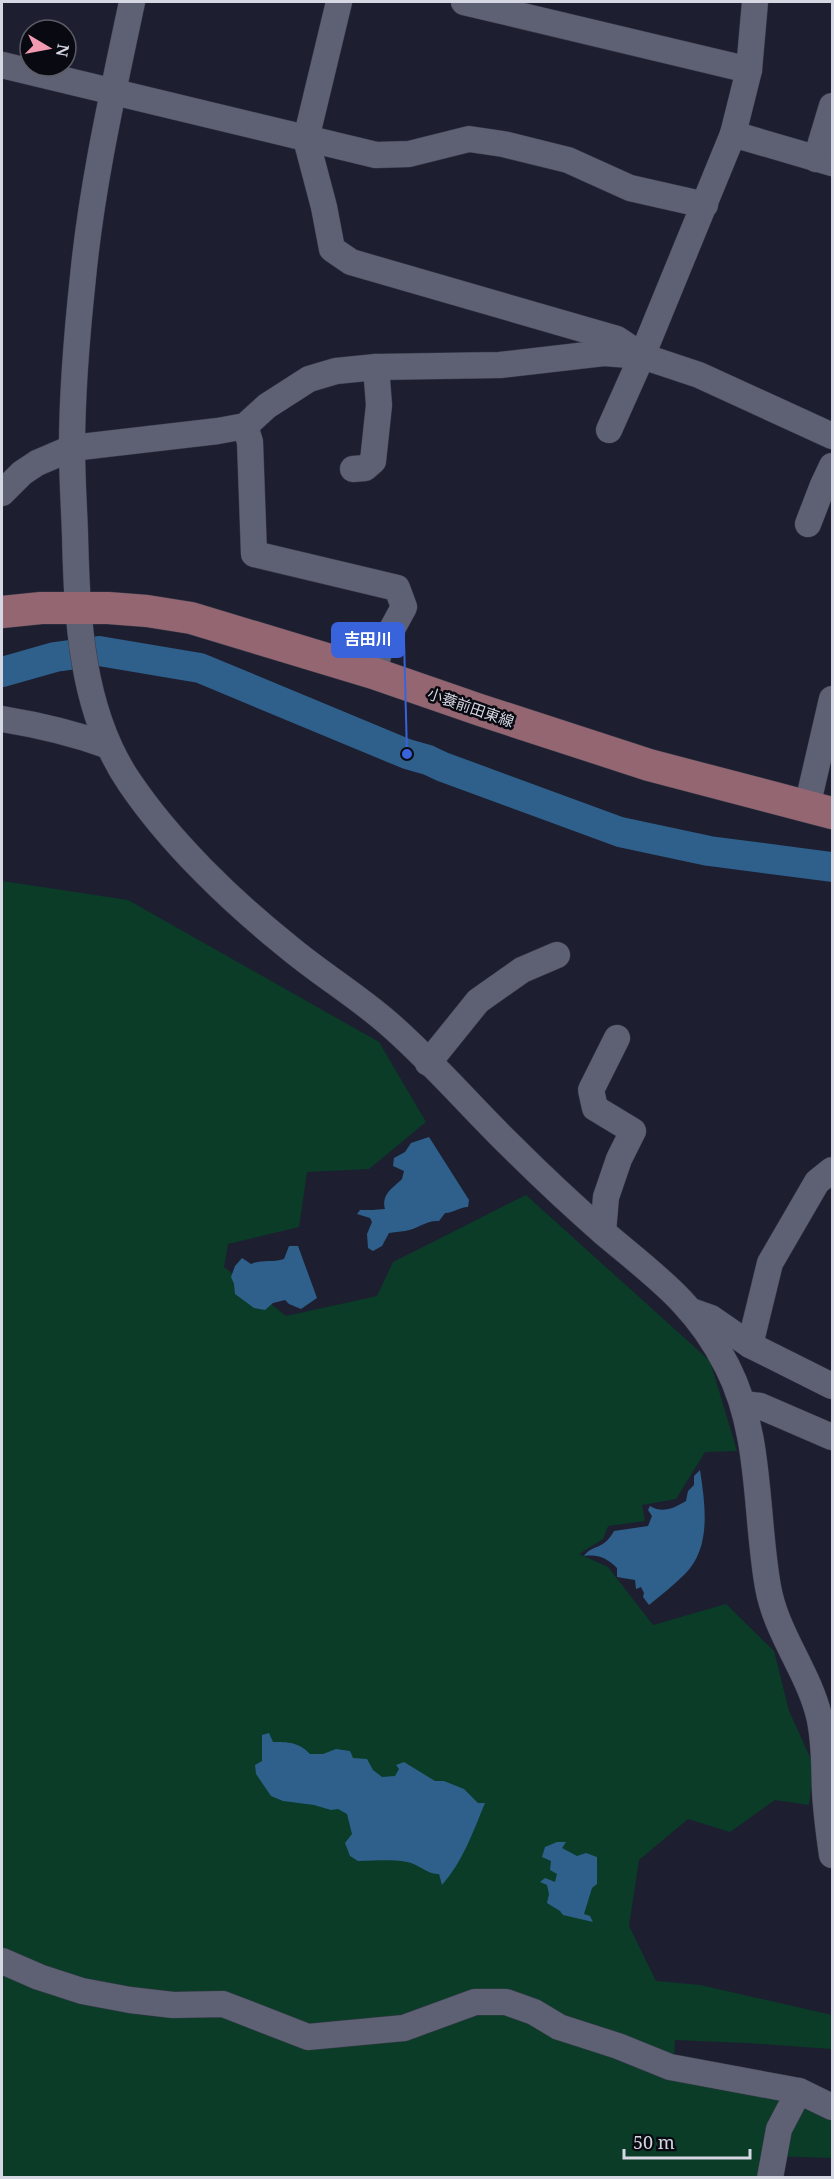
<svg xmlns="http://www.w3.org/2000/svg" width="834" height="2179" font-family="'Noto Serif','Noto Sans JP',serif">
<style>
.green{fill:#0a3c28}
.water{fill:#2e608b}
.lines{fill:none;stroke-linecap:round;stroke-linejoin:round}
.river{stroke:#2e608b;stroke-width:30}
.minor-casing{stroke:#393a48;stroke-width:27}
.major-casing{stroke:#393a48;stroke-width:33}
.minor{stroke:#5e6174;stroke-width:26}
.major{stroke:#936671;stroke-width:32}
.labels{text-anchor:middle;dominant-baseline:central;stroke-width:5;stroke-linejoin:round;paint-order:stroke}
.street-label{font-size:15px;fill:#d5d7e3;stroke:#090a11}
.leader{fill:none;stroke:#3963da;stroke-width:2}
.callout-dot{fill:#3963da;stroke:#090a11;stroke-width:2}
.callout{fill:#3963da;stroke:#3963da;stroke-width:2}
.callout-label{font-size:16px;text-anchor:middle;font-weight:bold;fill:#fff}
</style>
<rect width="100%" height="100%" fill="#1d1f30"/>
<!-- green -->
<path class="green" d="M2,881L128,900L379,1042L426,1122L369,1169L307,1172L299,1227L228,1244L224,1267L286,1316L377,1296L393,1262L526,1195L710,1361L737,1451L705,1452L676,1499L642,1505L645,1521L608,1526L603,1539L579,1554L608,1567L653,1625L726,1604L774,1651L789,1711L814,1766L809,1805L775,1800L730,1832L688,1819L639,1860L629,1926L656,1981L700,1985L832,2015V2049L746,2043L675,2040L673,2078L781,2094L832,2120V2158L768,2156L770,2178L2,2177Z"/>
<!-- water -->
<g class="water">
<path d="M429,1137L469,1200L468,1207C459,1207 454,1213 445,1213L439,1221C426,1220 418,1229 405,1231C399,1232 394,1232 389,1233L382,1246L373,1251L368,1248L367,1234L372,1222L370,1218L357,1214L360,1210C369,1210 376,1210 385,1209C381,1194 393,1188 402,1179L404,1171L393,1166L394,1158L405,1152L411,1143Z"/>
<path d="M289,1246H298L317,1298L301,1309L289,1304L285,1300L273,1303L265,1310L254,1308L235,1294L234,1284L231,1277L235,1266L242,1258L251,1264C262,1259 272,1263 284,1259Z"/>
<path d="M700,1470C705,1504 712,1547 685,1574C674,1585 661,1595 649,1605L643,1597L644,1593L641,1587L636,1589L635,1580L617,1577V1568C607,1558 598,1554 584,1556C594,1543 603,1551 614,1531L648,1526L652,1516L648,1510L650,1506C663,1514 674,1508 686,1501L688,1491L694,1485V1476Z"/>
<path d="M269,1733L273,1742C288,1742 299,1742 310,1754H323L336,1749L350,1751L353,1758L367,1759L373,1770L382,1777L395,1776L399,1769L396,1765L404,1762L435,1781H444L464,1789L478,1803H485C473,1832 463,1861 442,1885L439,1874C428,1875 419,1864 407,1862C390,1859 375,1861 358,1861L350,1856L345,1843L352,1834L347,1814L338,1809L331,1810L314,1805L283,1801L271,1796L256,1774L255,1765L262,1761V1735Z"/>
<path d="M557,1842H566L562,1848L577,1856L586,1853L597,1857V1884L592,1888L584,1914L590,1916L593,1922L563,1915L560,1911L547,1903L549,1894L547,1885L540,1882L545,1878L555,1882L557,1874L550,1870L551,1861L542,1857L545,1847Z"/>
</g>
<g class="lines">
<!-- river -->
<path class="river" d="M2,672L55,657L99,651L200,668L407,754L428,760L443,767L620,832L709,851L832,867"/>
<!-- minor casing -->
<g class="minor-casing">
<g id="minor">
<path d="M132,2C113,92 92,184 83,277C77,333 72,391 72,448C72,477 74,506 75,534C77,618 81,712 130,783C170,842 230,900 286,945C319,973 356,995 388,1023C430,1059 470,1106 510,1145C540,1175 572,1205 604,1233C655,1276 696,1304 727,1366C762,1434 755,1514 768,1587C776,1633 808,1671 819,1716C825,1741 824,1766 825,1791C826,1812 829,1834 832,1855"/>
<path d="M339,2L306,139L324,207L332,249L351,262L617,339L635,351"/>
<path d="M464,2L749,70"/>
<path d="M2,65L376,155L409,154L469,139L503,144L568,160L630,188L705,205"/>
<path d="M733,134L832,163"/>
<path d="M816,159L832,106"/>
<path d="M245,426L250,442L254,554L397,588L404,607L379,653L373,673"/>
<path d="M609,430L642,356L733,134L749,70L755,2"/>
<path d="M353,469L365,468L373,461L379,405L376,367"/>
<path d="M2,493L22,473L37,463L72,448L218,431L245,426L267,406L309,379L336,371L376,367L500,365L604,353L642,356L699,375L832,436"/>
<path d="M808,524L823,485L832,466"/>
<path d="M2,719C39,725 73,733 109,746"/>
<path d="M807,807L832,699"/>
<path d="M428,1063L478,1001L522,970L557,955"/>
<path d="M603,1232L606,1197L619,1159L633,1131L595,1108L591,1090L617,1038"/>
<path d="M694,1312L711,1318L750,1345L832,1386"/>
<path d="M750,1345L770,1263L817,1182L832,1170"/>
<path d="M743,1404L760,1406L832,1437"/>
<path d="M2,1961L39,1977L82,1991L130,2000L173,2005L223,2004L308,2037L404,2028L475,2002H506L534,2012L559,2027L618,2046L670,2067L799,2091L832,2107"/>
<path d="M770,2178L779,2129L799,2091"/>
</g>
</g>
<!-- major casing -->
<g class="major-casing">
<path id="major" d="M2,612L41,608H108L147,611L191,618L373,673L480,710L649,765L832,813"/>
</g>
<!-- minor -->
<use href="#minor" class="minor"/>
<!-- major -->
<use href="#major" class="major"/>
</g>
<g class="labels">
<!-- street labels -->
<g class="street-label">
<text transform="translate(471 707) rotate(19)">小蓑前田東線</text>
</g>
</g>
<!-- callouts -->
<path class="leader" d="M407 754L404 640"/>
<circle class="callout-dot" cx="407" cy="754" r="6"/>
<rect class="callout" x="332" y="623" width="72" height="34" rx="6"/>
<g class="callout-label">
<text x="368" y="645">吉田川</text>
</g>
<!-- border -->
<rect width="834" height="2179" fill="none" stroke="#d5d7e3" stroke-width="6"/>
<!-- north arrow -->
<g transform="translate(48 48) rotate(100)"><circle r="28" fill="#090a11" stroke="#5b5c65" stroke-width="1.5"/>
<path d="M0-4.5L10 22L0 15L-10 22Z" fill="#f19ab2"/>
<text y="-9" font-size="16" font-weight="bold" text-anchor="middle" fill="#d5d7e3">N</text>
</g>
<!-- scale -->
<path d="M624 2149v9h126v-9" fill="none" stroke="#d5d7e3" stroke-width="3"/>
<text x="633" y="2149" font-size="18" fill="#d5d7e3" stroke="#090a11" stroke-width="4.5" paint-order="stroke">50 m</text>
</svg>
